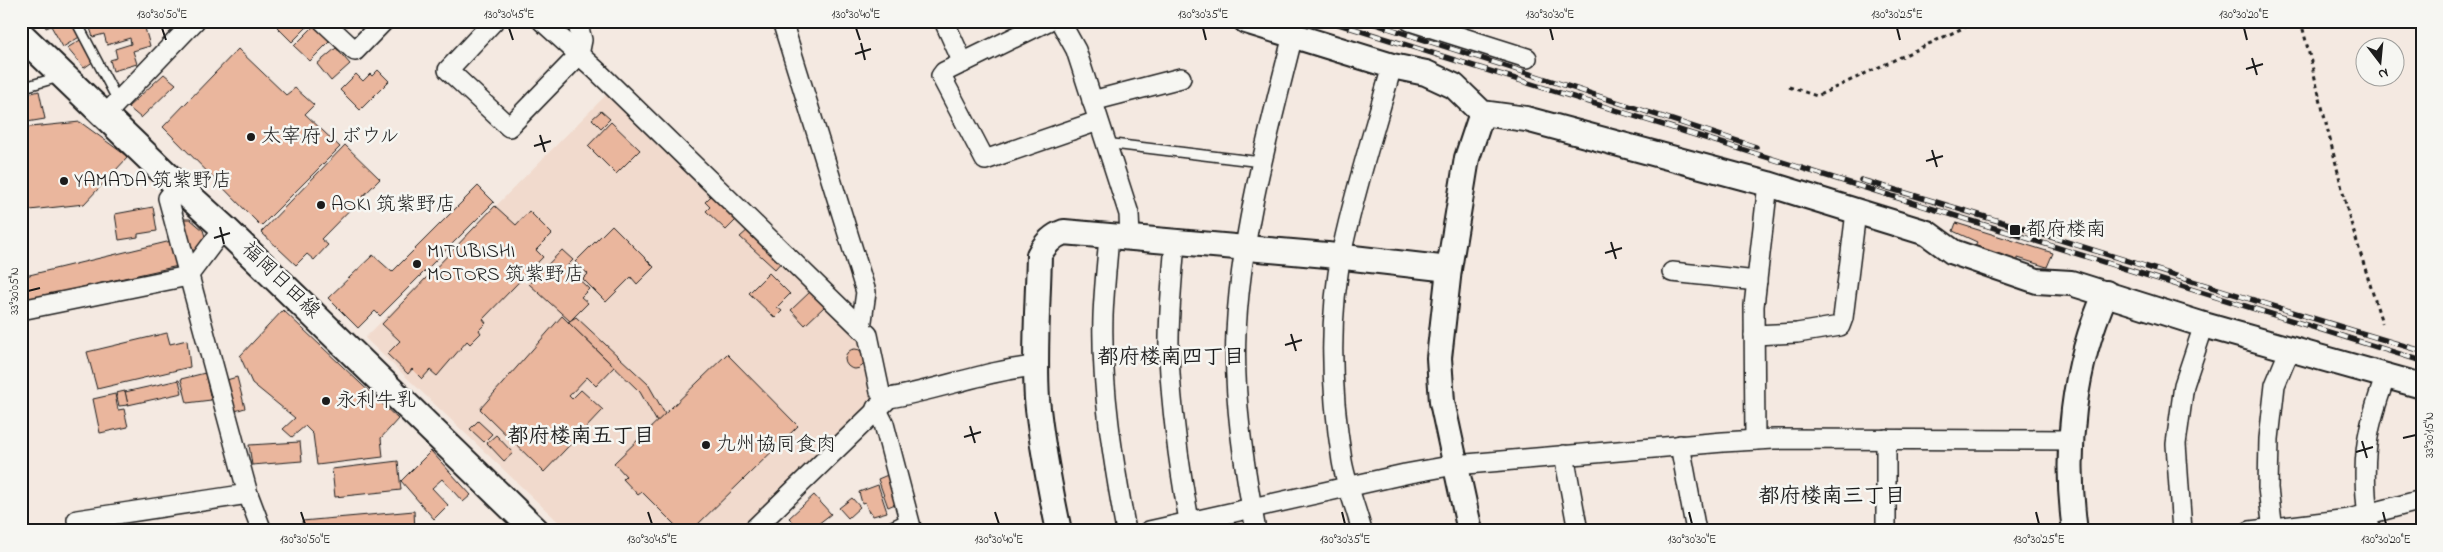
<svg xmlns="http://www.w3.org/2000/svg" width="2443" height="552" font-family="'Indie Flower','Klee One',sans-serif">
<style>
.built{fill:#f1dacd}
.building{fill:#eab69d;stroke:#1c1c1c}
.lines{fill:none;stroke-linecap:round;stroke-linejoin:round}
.service-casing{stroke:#1c1c1c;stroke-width:12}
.minor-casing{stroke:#1c1c1c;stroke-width:22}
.tertiary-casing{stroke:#1c1c1c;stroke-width:28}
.secondary-casing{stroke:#1c1c1c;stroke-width:30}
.path{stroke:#1c1c1c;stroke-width:3;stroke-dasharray:4 4;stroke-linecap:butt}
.service{stroke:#f6f6f2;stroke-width:9}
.minor{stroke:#f6f6f2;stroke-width:19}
.tertiary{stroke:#f6f6f2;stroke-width:24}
.secondary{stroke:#f6f6f2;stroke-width:26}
.rail-casing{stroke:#1c1c1c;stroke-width:5.5}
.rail{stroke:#f6f6f2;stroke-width:4;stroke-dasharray:11;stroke-linecap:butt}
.ticks{fill:none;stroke:#1c1c1c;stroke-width:2}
.poi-dot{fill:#1c1c1c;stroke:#f6f6f2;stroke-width:2}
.labels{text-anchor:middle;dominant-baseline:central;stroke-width:5;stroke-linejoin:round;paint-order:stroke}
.poi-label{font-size:20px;fill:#1c1c1c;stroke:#f6f6f2;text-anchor:start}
.street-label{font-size:20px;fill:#1c1c1c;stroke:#f6f6f2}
.neighbourhood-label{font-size:21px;font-weight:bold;fill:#1c1c1c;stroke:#f6f6f2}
.neatline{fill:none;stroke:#1c1c1c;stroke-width:2}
.ticks-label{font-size:12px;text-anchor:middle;fill:#1c1c1c}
</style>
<rect width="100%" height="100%" fill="#f4e9e1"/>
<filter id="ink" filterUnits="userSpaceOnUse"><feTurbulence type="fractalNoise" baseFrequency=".02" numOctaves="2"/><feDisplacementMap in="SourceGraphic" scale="10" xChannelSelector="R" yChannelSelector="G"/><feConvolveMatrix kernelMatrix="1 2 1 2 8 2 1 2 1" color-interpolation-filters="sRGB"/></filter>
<g filter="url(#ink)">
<!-- built -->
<path class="built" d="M608,93L865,341L876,397L744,531H568L365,338Z"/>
<!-- building -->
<g class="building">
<path d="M43,21H73L81,36L63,47L51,26L46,28Z"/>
<path d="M112,21H143L150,46L133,51L137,64L113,71L110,60L117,58L115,49L131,44L130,38L107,45L104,34L93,37L90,28Z"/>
<path d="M283,21H313L292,42L277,27Z"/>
<path d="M316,24L330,41L310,61L294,46Z"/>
<path d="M82,39L94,61L84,68L67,48Z"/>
<path d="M336,48L350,64L331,81L317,64Z"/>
<path d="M238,49L286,95L295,88L314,105L305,114L340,147L261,226L163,127Z"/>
<path d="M378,70L389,81L360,110L340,90L356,74L363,81L370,74L372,76Z"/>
<path d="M164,74L176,84L141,118L128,107Z"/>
<path d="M39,91L45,119L27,122L21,96Z"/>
<path d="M601,111L610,119L601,128L592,119Z"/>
<path d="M80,122L128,157L84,204L21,211V128Z"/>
<path d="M611,122L640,150L616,174L588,146Z"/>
<path d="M345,145L380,179L321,239L328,245L314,260L307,254L296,265L261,232Z"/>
<path d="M478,186L494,202L380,316L375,311L358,328L328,298L373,255L392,272Z"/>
<path d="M712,195L737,219L726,230L706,211L710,207L705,202Z"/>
<path d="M495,206L516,225L529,211L552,234L536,250L543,257L483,319L486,323L479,330L481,333L470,344L467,341L437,376L430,370L422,379L412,369L408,374L387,354L400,341L382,324Z"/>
<path d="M153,207L157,231L138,234V237L119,240L115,214Z"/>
<path d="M181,219H190L203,230L207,243L191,256Z"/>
<path d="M1956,223L2053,253L2047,267L2018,258V262L1973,249L1977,242L1953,231Z"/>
<path d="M612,225L654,267L637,284L631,277L606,302L583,279L588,274L575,262Z"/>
<path d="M749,229L783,260L775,269L740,237Z"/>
<path d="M171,241L178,266L21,301V277Z"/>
<path d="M562,250L573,260L566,267L589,289L581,297L588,303L570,321L529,284Z"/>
<path d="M769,273L790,294L777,307L782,311L775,318L749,293Z"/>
<path d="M811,291L825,306L805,325L791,310Z"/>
<path d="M283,310L398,419L381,438L383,457L317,465L313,434L305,426L292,437L283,429L295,418L252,383L240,356Z"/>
<path d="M562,316L614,367L596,386L587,377L569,396L572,399L581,390L603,410L544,472L480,409Z"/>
<path d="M576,317L648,384L665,414L657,422L640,392L568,322Z"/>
<path d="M167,333L170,344L187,340L190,367L97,389L87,352Z"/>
<circle cx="855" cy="359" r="10"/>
<path d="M727,354L798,426L691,531H681L642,492L638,495L623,479L626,476L614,463Z"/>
<path d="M205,373L211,400L187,403L181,379Z"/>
<path d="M237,377L245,408L232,412L223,381Z"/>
<path d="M179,380L182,393L128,405L125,392Z"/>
<path d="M125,391L128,405L119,406L116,393Z"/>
<path d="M115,394L118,410L124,409L128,427L100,433L93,399Z"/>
<path d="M478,421L492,434L484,442L470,429Z"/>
<path d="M496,435L513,453L504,461L487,443Z"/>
<path d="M300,442L302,461L252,465L249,445Z"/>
<path d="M431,451L471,495L463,502L442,479L432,488L448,505L434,519L401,481Z"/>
<path d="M398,461L401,490L335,497L332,469Z"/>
<path d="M890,474L900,502L888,507L878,479Z"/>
<path d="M878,485L887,512L873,516L871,512L869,513L865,502L862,503L859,492Z"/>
<path d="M814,495L831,514L809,531H775L795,524L789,518Z"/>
<path d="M852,498L860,507L848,518L839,508Z"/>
<path d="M414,511L415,531H303L302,521Z"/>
</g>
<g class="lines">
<!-- service casing -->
<g class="service-casing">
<g id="service">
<path d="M76,21L118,101"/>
<path d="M21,88L59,77"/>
<path d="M1105,143L1261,162"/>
</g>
</g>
<!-- minor casing -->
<g class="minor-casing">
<g id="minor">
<path d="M323,21L355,51L384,21"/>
<path d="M494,21L448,70L509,127L579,55L582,40L577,21"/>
<path d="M542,21L596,70L868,335L880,392L885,401"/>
<path d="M782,21L866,292L861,328"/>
<path d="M944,21L963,63"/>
<path d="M1048,21L944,72L941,76L985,160L1098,121"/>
<path d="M1060,21L1076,50L1129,214L1130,238"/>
<path d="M1410,21L1527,58"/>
<path d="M1092,101L1181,78"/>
<path d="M106,114L195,21"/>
<path d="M178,186L168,198L248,494L262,531"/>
<path d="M1109,236C1107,263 1104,289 1103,316C1101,388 1113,460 1126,531"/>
<path d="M1175,243C1172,280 1168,319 1169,357C1172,416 1180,473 1191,531"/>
<path d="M1672,272L1757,281"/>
<path d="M21,310L188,276L224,228"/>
<path d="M1754,335L1797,333L1840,326L1843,318L1856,212"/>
<path d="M876,408L884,424L912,531"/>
<path d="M1886,439V531"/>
<path d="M1755,440L1754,306L1768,184"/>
<path d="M1680,445L1696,531"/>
<path d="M1564,455L1578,531"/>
<path d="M77,520L248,494"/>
<path d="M752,531L889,398C939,390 987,370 1037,366"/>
<path d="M893,531L909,523"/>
<path d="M1149,531L1405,474L1455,465L1723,442L1774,439L2072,440"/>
<path d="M1256,531C1244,465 1233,399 1236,332C1241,231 1269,132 1293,35"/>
<path d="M1362,531C1356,508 1346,484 1342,461C1331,391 1328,316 1343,246C1356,185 1376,125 1392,66"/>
<path d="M2182,531L2176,444L2184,385L2204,325"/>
<path d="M2250,531L2349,519L2422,500"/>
<path d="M2273,531L2268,488L2269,439L2275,385L2290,349"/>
<path d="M2370,531C2365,497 2362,461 2370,427C2374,409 2380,392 2386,375"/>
</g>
</g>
<!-- tertiary casing -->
<g class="tertiary-casing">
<g id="tertiary">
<path d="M1246,21L1392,66L1426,73L1454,86L1482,113L1526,119L1768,184L1927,233L1953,252L2037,281L2071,283L2204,325L2422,386"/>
<path d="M1059,531C1050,488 1041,443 1037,399C1034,352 1038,302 1039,255C1045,244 1052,236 1064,232L1327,255L1449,269"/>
<path d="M1470,531L1442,402L1439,358L1449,269L1467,158L1482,113"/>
<path d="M2075,531C2064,451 2073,366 2106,293"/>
</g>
</g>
<!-- secondary casing -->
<g class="secondary-casing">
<path id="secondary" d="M21,35L178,186L224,228L536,531"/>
</g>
<!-- path -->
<g class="path">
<path d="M2301,21L2348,213L2382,323"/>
<path d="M1789,87L1817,96L1978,21"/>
</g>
<!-- service -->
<use href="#service" class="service"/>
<!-- minor -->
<use href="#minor" class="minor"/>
<!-- tertiary -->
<use href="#tertiary" class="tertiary"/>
<!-- secondary -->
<use href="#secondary" class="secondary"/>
<!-- rail casing -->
<g class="rail-casing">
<g id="rail">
<path d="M1329,21L2422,361"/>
<path d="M1366,21L1756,147"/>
<path d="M1861,180C2049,234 2234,296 2422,351"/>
</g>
</g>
<!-- rail -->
<use href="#rail" class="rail"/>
</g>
</g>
<!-- ticks -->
<path class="ticks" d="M162,28L166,40M509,28L513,40M856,28L860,40M1203,28L1206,40M1550,28L1553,40M1897,28L1900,40M2244,28L2247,40M861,43L865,60M855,54L871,49M2252,58L2257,75M2246,69L2263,64M540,135L545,152M534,146L551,141M1932,150L1937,167M1926,161L1943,156M220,227L224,244M214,238L230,233M1611,242L1616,259M1605,253L1622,248M28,291L40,288M1291,334L1296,351M1285,345L1302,340M970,426L975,443M964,437L981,432M2403,438L2416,435M2362,441L2367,458M2356,452L2373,447M301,512L305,524M648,512L652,524M995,512L999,524M1342,512L1345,524M1689,512L1692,524M2036,512L2039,524M2383,512L2386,524"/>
<!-- markers -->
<g class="poi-dot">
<circle cx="251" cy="137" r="5"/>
<circle cx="64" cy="181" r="5"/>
<circle cx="321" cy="205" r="5"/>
<rect x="2009" y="224" width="12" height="12" rx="2.5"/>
<circle cx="417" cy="264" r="5"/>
<circle cx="326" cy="401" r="5"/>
<circle cx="706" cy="445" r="5"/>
</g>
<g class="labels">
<!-- poi labels -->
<g class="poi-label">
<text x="261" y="137">太宰府Ｊボウル</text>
<text x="74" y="181">YAMADA 筑紫野店</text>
<text x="331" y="205">AOKI 筑紫野店</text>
<text x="2026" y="230">都府楼南</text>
<text x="427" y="252">MITUBISHI<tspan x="427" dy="23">MOTORS 筑紫野店</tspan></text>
<text x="336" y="401">永利牛乳</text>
<text x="716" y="445">九州協同食肉</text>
</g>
<!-- street labels -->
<g class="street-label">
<text transform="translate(280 281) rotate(44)">福岡日田線</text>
</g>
<!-- neighbourhood labels -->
<g class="neighbourhood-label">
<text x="1171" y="358">都府楼南四丁目</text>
<text x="581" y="437">都府楼南五丁目</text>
<text x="1832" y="497">都府楼南三丁目</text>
</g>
</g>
<!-- margin -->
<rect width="2443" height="552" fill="none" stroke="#f6f6f2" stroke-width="55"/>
<!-- north arrow -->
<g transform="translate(2380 62) rotate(164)"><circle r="24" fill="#f6f6f2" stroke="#9f9f9c"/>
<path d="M0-4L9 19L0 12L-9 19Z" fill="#1c1c1c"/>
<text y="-8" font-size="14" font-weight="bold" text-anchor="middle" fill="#1c1c1c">N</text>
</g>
<rect x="28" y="28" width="2388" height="496" class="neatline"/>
<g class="ticks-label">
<text x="162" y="18">130°30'50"E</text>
<text x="509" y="18">130°30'45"E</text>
<text x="856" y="18">130°30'40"E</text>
<text x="1203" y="18">130°30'35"E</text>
<text x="1550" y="18">130°30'30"E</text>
<text x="1897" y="18">130°30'25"E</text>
<text x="2244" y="18">130°30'20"E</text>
<text transform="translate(14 291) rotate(-90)" y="4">33°30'05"N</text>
<text transform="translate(2429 435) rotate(-90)" y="4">33°30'15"N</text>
<text x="305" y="543">130°30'50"E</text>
<text x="652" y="543">130°30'45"E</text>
<text x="999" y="543">130°30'40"E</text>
<text x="1345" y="543">130°30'35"E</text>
<text x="1692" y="543">130°30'30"E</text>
<text x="2039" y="543">130°30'25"E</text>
<text x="2386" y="543">130°30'20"E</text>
</g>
</svg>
